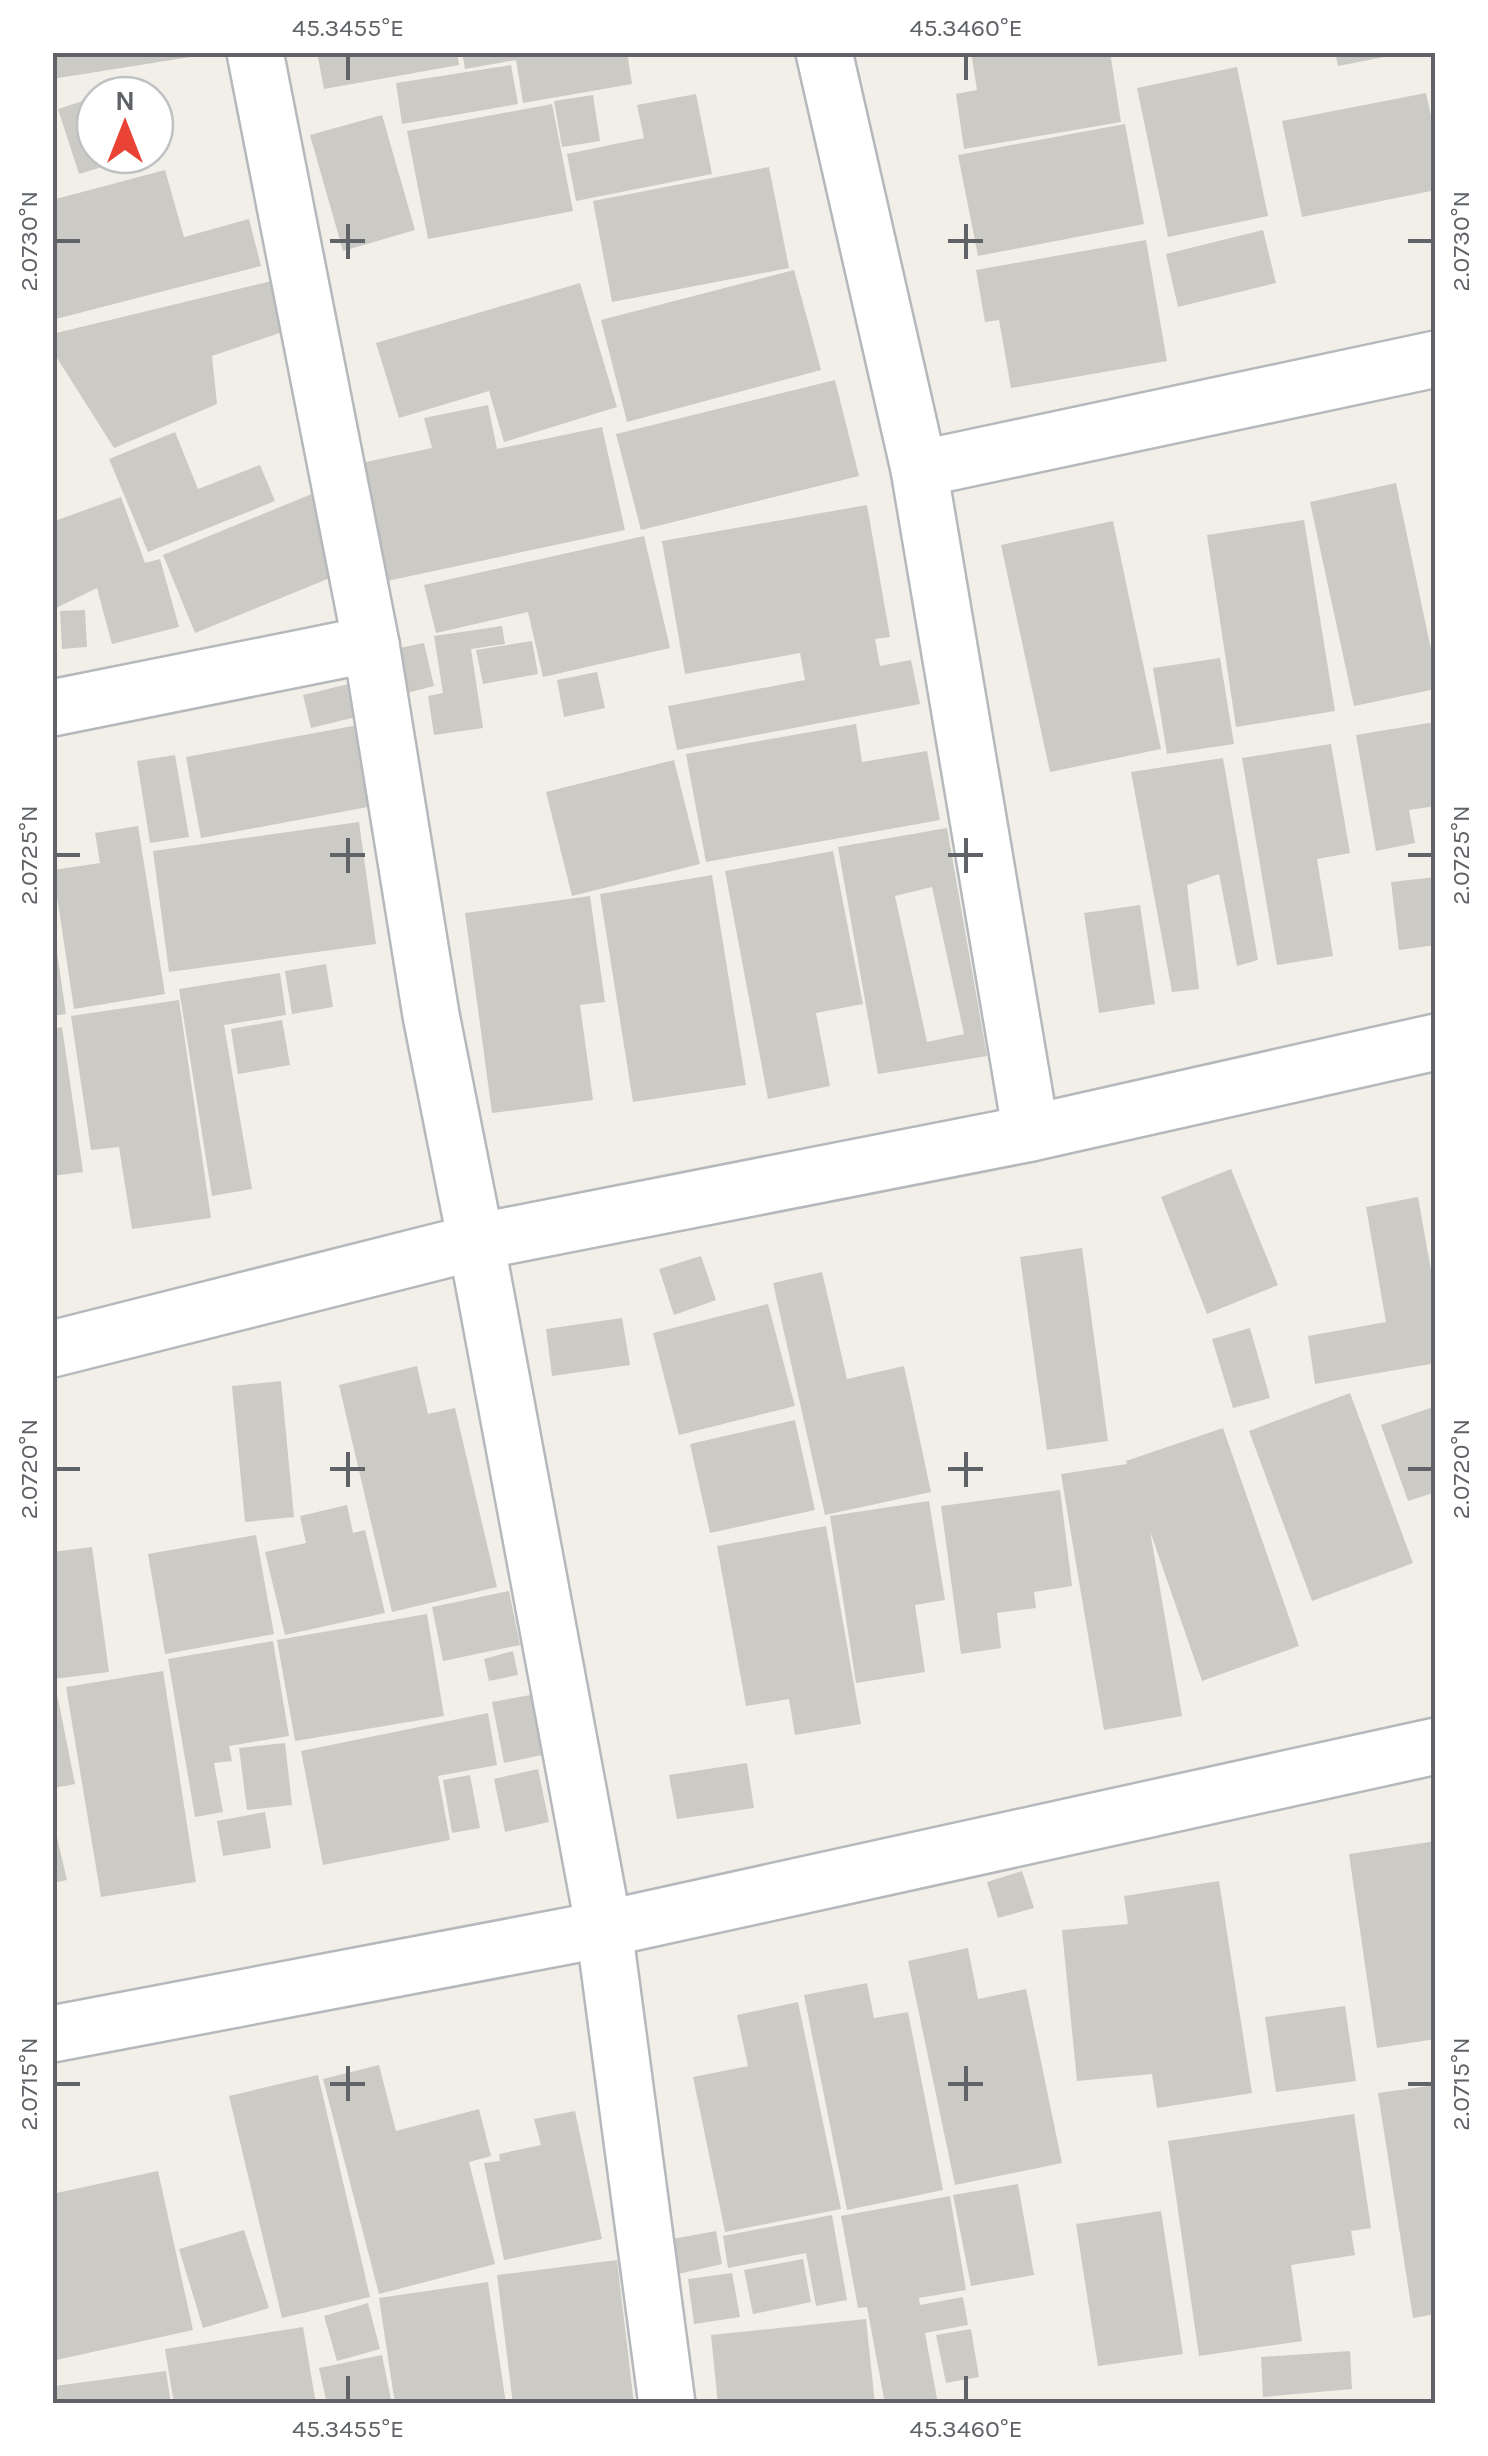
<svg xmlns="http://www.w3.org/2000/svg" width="1488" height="2456" font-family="Karla,sans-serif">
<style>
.building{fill:#cccac5;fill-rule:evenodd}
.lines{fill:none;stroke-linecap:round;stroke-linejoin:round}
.street-casing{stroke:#b5b8bc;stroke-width:60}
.street{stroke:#fff;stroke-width:55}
.ticks{fill:none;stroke:#5f6368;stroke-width:4}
.neatline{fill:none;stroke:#5f6368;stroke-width:4}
.ticks-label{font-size:25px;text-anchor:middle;fill:#5f6368}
</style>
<rect width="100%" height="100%" fill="#f1efe8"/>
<!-- building -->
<g class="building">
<path d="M52,52H203V55L52,79Z"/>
<path d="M317,52H457L459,65L324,89Z"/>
<path d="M462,52H627L632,84L523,103L516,60L465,69Z"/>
<path d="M971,52H1110L1121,122L964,149L956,94L977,90Z"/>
<path d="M1335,52H1400V54L1338,66Z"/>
<path d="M511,65L518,104L402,124L396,83Z"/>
<path d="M1237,67L1268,216L1168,237L1137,88Z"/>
<path d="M1426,93L1436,139V190L1302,217L1282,121Z"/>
<path d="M696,94L712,174L576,201L567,154L644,138L637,105Z"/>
<path d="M593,95L600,141L562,147L554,101Z"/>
<path d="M95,97V155L139,156L79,174L58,109Z"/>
<path d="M552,104L573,211L428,239L407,131Z"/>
<path d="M382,115L415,230L343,251L310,135Z"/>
<path d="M1125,124L1144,224L978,256L958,155Z"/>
<path d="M769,167L789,268L612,302L593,201Z"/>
<path d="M165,170L184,237L249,219L261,266L52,320V200Z"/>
<path d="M1263,230L1276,283L1178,307L1166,254Z"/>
<path d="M1146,240L1167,361L1011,388L999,320L985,322L976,270Z"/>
<path d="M794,270L821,370L627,422L601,320Z"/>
<path d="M280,279L291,329L212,356L217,404L114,448L52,350V334Z"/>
<path d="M580,283L617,407L504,442L489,391L399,418L376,343Z"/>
<path d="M835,380L859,476L641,530L616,434Z"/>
<path d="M488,405L497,449L602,427L625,530L373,584L347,466L432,448L424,418Z"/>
<path d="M175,432L198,489L260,465L275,501L148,552L109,459Z"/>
<path d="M1396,483L1436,673V689L1354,706L1310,502Z"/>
<path d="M319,491L352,569L195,633L163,555Z"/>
<path d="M121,497L145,563L160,559L179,627L112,644L97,588L52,610V522Z"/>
<path d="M867,505L890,637L875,639L880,666L911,660L920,704L677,750L668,706L805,680L800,653L685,674L662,541Z"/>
<path d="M1304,520L1335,711L1236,727L1207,535Z"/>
<path d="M1113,521L1161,749L1050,772L1001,545Z"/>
<path d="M644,536L670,648L543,677L528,612L436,633L424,585Z"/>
<path d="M85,610L87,647L62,649L60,611Z"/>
<path d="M502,626L505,644L471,649L483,728L434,735L428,696L443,693L434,636Z"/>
<path d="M532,641L538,674L483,684L476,650Z"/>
<path d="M424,643L434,686L399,695L389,650Z"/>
<path d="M1220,658L1234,744L1167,754L1153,668Z"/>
<path d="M597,672L605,708L564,717L557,680Z"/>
<path d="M357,682L364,715L311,728L303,695Z"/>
<path d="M1435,722L1436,806L1409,810L1415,843L1376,851L1356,735Z"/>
<path d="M369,723L384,804L201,838L186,757Z"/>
<path d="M856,724L862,762L927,751L940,820L706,862L686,754Z"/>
<path d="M1331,744L1350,853L1317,859L1333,956L1277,965L1242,758Z"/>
<path d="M175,755L189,837L150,843L137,761Z"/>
<path d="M1223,758L1258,960L1237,966L1219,874L1187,885L1199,989L1172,992L1131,772Z"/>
<path d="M674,760L700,864L572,896L546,792Z"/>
<path d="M359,822L376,944L169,972L153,851Z"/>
<path d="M138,826L165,994L74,1009L53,870L100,863L95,833Z"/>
<path d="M947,828L987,1056L878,1074L838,847ZM932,887L964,1034L927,1042L895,896Z"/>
<path d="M833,851L863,1004L816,1013L830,1086L768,1099L725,871Z"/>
<path d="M712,875L746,1085L633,1102L600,894Z"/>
<path d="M1436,877V945L1399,950L1391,882Z"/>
<path d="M590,896L605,1002L580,1005L593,1100L492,1113L465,913Z"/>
<path d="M1140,905L1155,1004L1099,1013L1084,913Z"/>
<path d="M55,939L66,1014L52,1016V940Z"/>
<path d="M326,964L333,1007L292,1014L285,971Z"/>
<path d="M280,973L286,1015L224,1025L252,1189L212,1196L179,989Z"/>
<path d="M179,1000L211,1218L132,1229L119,1147L91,1150L71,1016Z"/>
<path d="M282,1020L290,1065L238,1074L231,1029Z"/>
<path d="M62,1027L83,1172L52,1176V1029Z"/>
<path d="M1231,1169L1278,1285L1207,1314L1161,1197Z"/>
<path d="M1418,1197L1436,1299V1363L1315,1384L1308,1336L1386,1322L1366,1207Z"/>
<path d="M1082,1248L1108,1441L1047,1450L1020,1257Z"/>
<path d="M701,1256L716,1300L674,1315L659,1269Z"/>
<path d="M822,1272L847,1379L904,1366L931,1492L825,1515L773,1283Z"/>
<path d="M768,1304L795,1406L679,1435L653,1333Z"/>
<path d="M622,1318L630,1365L552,1376L546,1329Z"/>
<path d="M1250,1328L1270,1398L1233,1408L1212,1339Z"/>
<path d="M417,1366L428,1414L455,1408L497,1587L392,1612L339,1385Z"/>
<path d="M281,1381L294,1517L245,1522L232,1386Z"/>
<path d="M1350,1393L1413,1563L1312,1601L1249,1431Z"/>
<path d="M1436,1406V1492L1408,1501L1381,1425Z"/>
<path d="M795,1420L815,1510L710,1533L690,1444Z"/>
<path d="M1223,1428L1299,1646L1202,1681L1150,1531L1182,1716L1104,1730L1061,1474L1127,1464L1126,1461Z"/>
<path d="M1060,1490L1072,1586L1034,1592L1036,1608L997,1613L1001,1648L961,1654L941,1506Z"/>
<path d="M929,1501L945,1600L915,1605L925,1672L856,1683L830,1516Z"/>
<path d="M347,1505L353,1533L365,1530L385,1613L285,1635L265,1552L306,1543L300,1516Z"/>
<path d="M826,1526L861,1724L795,1735L789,1699L746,1706L717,1546Z"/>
<path d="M256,1535L274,1634L165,1654L148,1554Z"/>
<path d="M92,1547L109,1672L54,1679L52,1552Z"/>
<path d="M509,1591L520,1645L443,1661L432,1607Z"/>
<path d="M427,1614L444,1716L295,1741L277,1640Z"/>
<path d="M273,1641L289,1736L229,1746L232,1761L214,1763L223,1812L195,1817L168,1659Z"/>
<path d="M513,1651L518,1675L489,1681L484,1659Z"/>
<path d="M163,1671L196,1882L101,1897L66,1687Z"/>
<path d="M56,1689L75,1784L54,1788L52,1690Z"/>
<path d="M536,1694L547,1754L504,1763L492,1702Z"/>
<path d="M488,1713L497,1765L438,1776L450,1840L323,1865L301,1751Z"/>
<path d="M285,1743L292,1805L247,1810L239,1748Z"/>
<path d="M747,1763L754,1808L677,1819L669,1775Z"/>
<path d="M538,1769L549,1822L505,1832L494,1779Z"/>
<path d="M470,1775L480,1828L452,1833L443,1780Z"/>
<path d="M265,1812L271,1848L223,1856L217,1821Z"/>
<path d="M52,1816L67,1880L52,1883Z"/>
<path d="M1436,1841V2039L1377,2048L1349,1854Z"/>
<path d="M1022,1871L1034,1908L998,1918L987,1882Z"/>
<path d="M1219,1881L1252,2093L1157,2108L1152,2074L1077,2081L1062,1930L1128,1924L1124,1896Z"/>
<path d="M968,1948L978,1999L1026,1989L1062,2163L955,2185L908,1961Z"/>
<path d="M867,1983L874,2018L908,2012L943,2190L847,2210L804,1995Z"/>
<path d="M798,2002L841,2209L725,2232L693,2077L748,2066L737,2015Z"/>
<path d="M1345,2006L1356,2081L1276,2092L1265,2017Z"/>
<path d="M379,2065L396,2131L479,2109L491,2156L469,2162L495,2264L379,2294L323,2079Z"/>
<path d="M318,2075L370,2297L282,2318L229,2096Z"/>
<path d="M1436,2085V2314L1413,2318L1378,2093Z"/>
<path d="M575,2111L602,2239L504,2260L484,2163L500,2161L499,2154L541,2145L534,2119Z"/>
<path d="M1354,2114L1371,2228L1351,2231L1355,2255L1291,2265L1302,2341L1199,2356L1168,2141Z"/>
<path d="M158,2171L193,2330L56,2360L52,2343V2194Z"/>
<path d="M1018,2184L1034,2275L971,2286L953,2195Z"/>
<path d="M950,2196L966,2290L919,2298L920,2305L963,2297L968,2325L925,2333L938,2404H885L867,2307L858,2308L841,2216Z"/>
<path d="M1161,2211L1183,2354L1098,2366L1076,2224Z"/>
<path d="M832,2215L847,2300L816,2306L806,2253L728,2268L723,2236Z"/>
<path d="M244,2230L269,2308L203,2328L179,2249Z"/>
<path d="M716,2231L722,2264L678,2274L672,2239Z"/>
<path d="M803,2259L811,2302L753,2314L744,2270Z"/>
<path d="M617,2260L634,2404H513L497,2275Z"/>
<path d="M732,2273L740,2317L694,2324L688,2279Z"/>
<path d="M488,2282L506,2404H395L379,2298Z"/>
<path d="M368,2303L380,2349L337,2361L324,2316Z"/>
<path d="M866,2319L875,2404H718L711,2335Z"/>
<path d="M303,2327L316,2404H174L165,2349Z"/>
<path d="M971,2329L979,2377L946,2383L936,2335Z"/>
<path d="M1350,2351L1352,2389L1263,2397L1261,2357Z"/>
<path d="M382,2355L392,2404H327L319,2368Z"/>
<path d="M166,2371L171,2404H58L55,2386Z"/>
</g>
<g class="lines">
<!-- street casing -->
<g class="street-casing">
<g id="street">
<path d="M255,52L371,644L431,1015L476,1242L604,1929L667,2404"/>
<path d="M824,52L919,469L1031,1133"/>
<path d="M919,469L1436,359"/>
<path d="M52,708L371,644"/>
<path d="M52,1349L476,1242L1031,1133L1436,1042"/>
<path d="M52,2034L604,1929L1436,1746"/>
</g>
</g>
<!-- street -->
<use href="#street" class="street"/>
</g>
<!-- ticks -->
<path class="ticks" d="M348,55V80M966,55V80M348,224V259M966,224V259M55,241H80M330,241H365M948,241H983M1408,241H1433M348,838V873M966,838V873M55,855H80M330,855H365M948,855H983M1408,855H1433M348,1452V1487M966,1452V1487M55,1469H80M330,1469H365M948,1469H983M1408,1469H1433M348,2066V2101M966,2066V2101M55,2084H80M330,2084H365M948,2084H983M1408,2084H1433M348,2376V2401M966,2376V2401"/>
<!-- border -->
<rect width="1488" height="2456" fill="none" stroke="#ffffff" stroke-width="110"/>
<!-- north arrow -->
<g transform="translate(125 125)"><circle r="48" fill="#ffffff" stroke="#bfc1c3" stroke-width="2.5"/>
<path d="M0-8L18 38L0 25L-18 38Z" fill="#ea4335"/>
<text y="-15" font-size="28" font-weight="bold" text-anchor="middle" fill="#5f6368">N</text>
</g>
<rect x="55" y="55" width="1378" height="2346" class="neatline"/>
<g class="ticks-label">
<text x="348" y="36">45.3455°E</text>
<text x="966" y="36">45.3460°E</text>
<text transform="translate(28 241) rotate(-90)" y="9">2.0730°N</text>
<text transform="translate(1460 241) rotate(-90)" y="9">2.0730°N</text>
<text transform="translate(28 855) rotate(-90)" y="9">2.0725°N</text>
<text transform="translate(1460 855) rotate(-90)" y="9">2.0725°N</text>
<text transform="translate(28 1469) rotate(-90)" y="9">2.0720°N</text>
<text transform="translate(1460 1469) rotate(-90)" y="9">2.0720°N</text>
<text transform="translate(28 2084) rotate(-90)" y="9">2.0715°N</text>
<text transform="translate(1460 2084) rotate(-90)" y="9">2.0715°N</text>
<text x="348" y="2437">45.3455°E</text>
<text x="966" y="2437">45.3460°E</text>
</g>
</svg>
